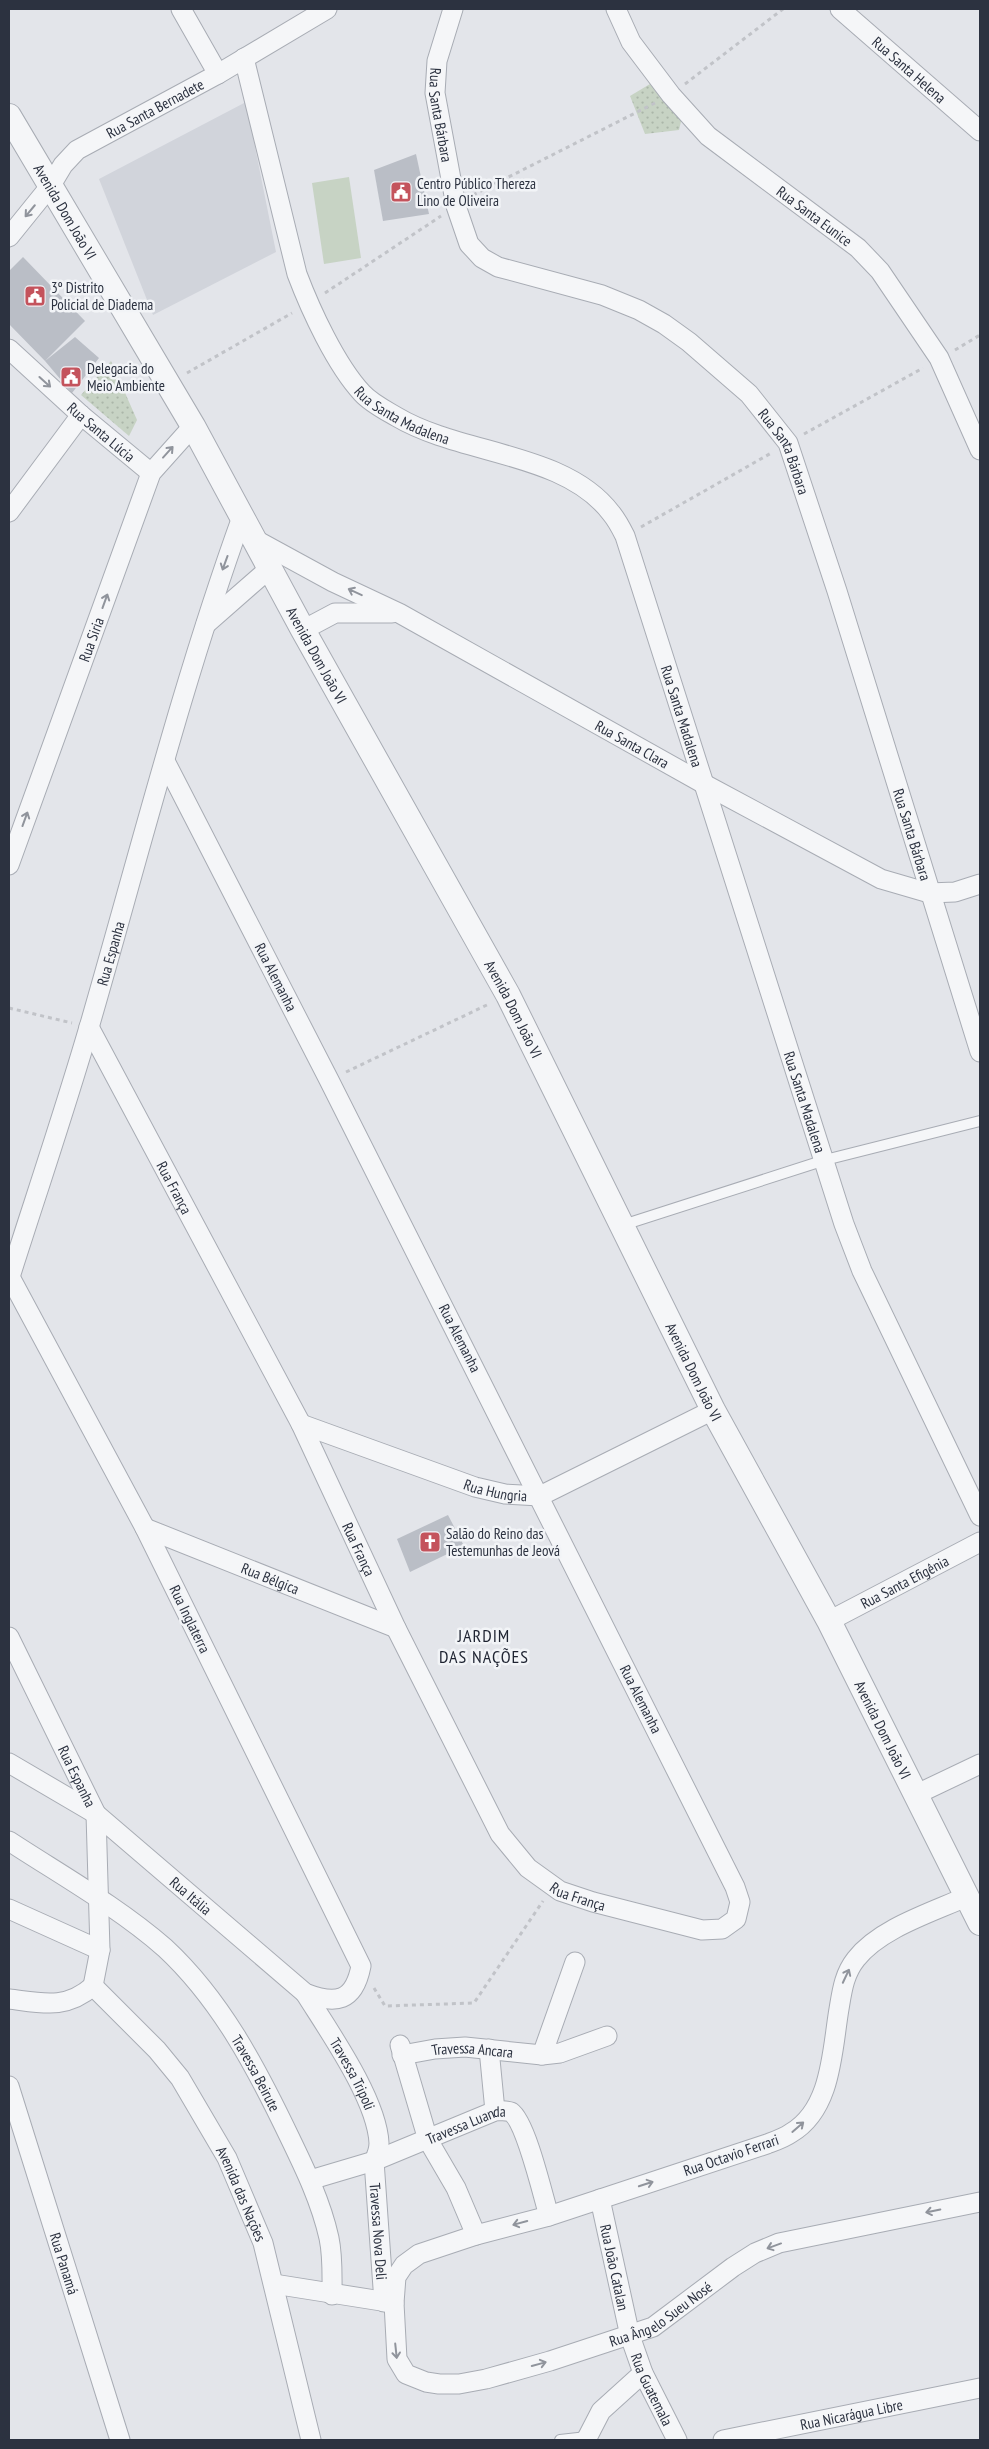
<svg xmlns="http://www.w3.org/2000/svg" width="989" height="2449" font-family="'PT Sans Narrow',sans-serif">
<style>
.built{fill:#d1d4db}
.park{fill:url(#park-dots)}
.pitch{fill:#c7d3c4}
.building{fill:#babec6}
.lines{fill:none;stroke-linecap:round;stroke-linejoin:round}
.service-casing{stroke:#a8acb4;stroke-width:12}
.minor-casing{stroke:#a8acb4;stroke-width:21}
.tertiary-casing{stroke:#a8acb4;stroke-width:26}
.path{stroke:#c1c3c8;stroke-width:3;stroke-dasharray:4 4;stroke-linecap:butt}
.service{stroke:#f5f6f8;stroke-width:10}
.minor{stroke:#f5f6f8;stroke-width:19}
.tertiary{stroke:#f5f6f8;stroke-width:24}
.oneway{stroke:#90949c}
.labels{text-anchor:middle;dominant-baseline:central;stroke-width:5;stroke-linejoin:round;paint-order:stroke}
.street-label{font-size:15px;fill:#2c3240;stroke:#f2f4f7}
.poi-label{font-size:15px;fill:#2c3240;stroke:#f2f4f7;text-anchor:start}
.quarter-label{font-size:18px;letter-spacing:1px;fill:#1e2331;stroke:#f2f4f7}
</style>
<defs>
<pattern id="park-dots" width="8" height="8" patternUnits="userSpaceOnUse" patternTransform="scale(1.25)"><rect width="8" height="8" fill="#c7d3c4"/><path d="M2 2h.1M6 6h.1" fill="none" stroke="#abb6a9" stroke-width="1.8" stroke-linecap="round"/></pattern>
</defs>
<rect width="100%" height="100%" fill="#e3e5ea"/>
<!-- built -->
<path class="built" d="M246,102L276,252L153,315L99,179Z"/>
<!-- park -->
<g class="park">
<path d="M655,81L683,113L679,130L645,134L630,96Z"/>
<path d="M111,361L137,420L129,436L81,395Z"/>
</g>
<!-- pitch -->
<path class="pitch" d="M349,177L361,258L324,264L312,183Z"/>
<!-- building -->
<g class="building">
<path d="M416,154L429,214L383,221L374,170Z"/>
<path d="M23,257L85,321L45,361L75,337L99,358L72,393L45,361L9,324V271Z"/>
<path d="M448,1515L464,1546L410,1572L397,1539Z"/>
</g>
<g class="lines">
<!-- service casing -->
<g class="service-casing">
<g id="service">
<path d="M623,1225L825,1160L980,1121"/>
<path d="M560,2440L587,2437"/>
</g>
</g>
<!-- minor casing -->
<g class="minor-casing">
<g id="minor">
<path d="M181,9L218,74"/>
<path id="s1" d="M453,9L437,61L435,93L456,206L469,244L482,258L498,267L602,295L639,310L664,324L689,342L749,394L788,443L837,591L980,1052"/>
<path id="s2" d="M616,9L631,42L671,95L708,136L858,248L880,271L939,358L980,450"/>
<path id="s3" d="M840,9L980,131"/>
<path id="s4" d="M244,58L297,274C311,311 336,365 362,393C371,403 385,410 397,417C461,455 565,452 611,513C617,520 621,528 625,536L844,1224L862,1271L980,1516"/>
<path id="s5" d="M9,237L51,185L63,165L77,150L218,74L327,9"/>
<path id="s6" d="M9,349L81,415L151,473"/>
<path d="M9,512L81,415"/>
<path id="s7" d="M256,540L333,582L399,613L706,785L881,879L929,893L955,892L980,884"/>
<path d="M206,624L270,568"/>
<path d="M303,630L335,613H392"/>
<path id="s8" d="M9,865L151,473L193,426"/>
<path id="s9" d="M89,1027L301,1424L396,1628L500,1834L528,1868L560,1891L593,1902L702,1930L722,1929L736,1919L740,1902L735,1887L329,1080L165,761"/>
<path id="s10" d="M9,1280C36,1195 65,1110 90,1024C139,855 182,683 242,517"/>
<path id="s11" d="M301,1424L475,1487L505,1494L540,1496L713,1410"/>
<path id="s12" d="M145,1528L396,1628"/>
<path id="s13" d="M829,1621L980,1542"/>
<path id="s14" d="M9,1637L96,1814L100,1950L93,1986"/>
<path id="s15" d="M9,1763L96,1814L305,1993C336,2005 354,2002 361,1966L145,1528L10,1277"/>
<path d="M915,1795L980,1764"/>
<path id="s16" d="M9,1841C61,1875 118,1907 165,1948C221,2000 257,2069 289,2136C305,2169 321,2202 329,2238C333,2257 332,2276 332,2295"/>
<path id="s17" d="M968,1896C933,1912 880,1928 856,1959C844,1974 842,1991 839,2009C832,2050 832,2109 791,2133C784,2138 775,2141 767,2144L549,2216L476,2235L419,2254L404,2265L396,2277L394,2303L397,2359L406,2374L426,2382L439,2384H459L486,2379L550,2361L653,2327L733,2267L755,2253L779,2243L980,2202"/>
<path d="M9,1909L100,1950"/>
<path id="s18" d="M93,1986L157,2050L180,2078L227,2158L263,2243L311,2440"/>
<path id="s19" d="M305,1993C328,2030 377,2099 379,2143C379,2150 377,2155 374,2161L384,2302"/>
<path d="M9,1999C42,2003 66,2010 93,1986"/>
<path d="M400,2045L428,2140L456,2188L476,2235"/>
<path d="M489,2049L495,2111"/>
<path id="s20" d="M402,2055L435,2049L465,2047L542,2055L560,2053L607,2036"/>
<path d="M542,2055L575,1962"/>
<path id="s21" d="M9,2086L120,2440"/>
<path id="s22" d="M310,2180L374,2161L495,2111C500,2111 506,2110 511,2112C526,2122 543,2196 549,2216"/>
<path id="s23" d="M600,2199L630,2336L643,2373L677,2440"/>
<path d="M274,2284L394,2303"/>
<path d="M586,2440L601,2411L643,2373"/>
<path id="s24" d="M723,2440L980,2388"/>
</g>
</g>
<!-- tertiary casing -->
<g class="tertiary-casing">
<g id="tertiary">
<path id="s25" d="M9,116L193,426L303,630L508,995L713,1410L829,1621L980,1923"/>
</g>
</g>
<!-- path -->
<g class="path">
<path d="M685,84L783,9"/>
<path d="M473,195L655,103"/>
<path d="M325,293L441,216"/>
<path d="M955,350L980,335"/>
<path d="M187,373L292,313"/>
<path d="M804,434L923,368"/>
<path d="M641,527L773,452"/>
<path d="M9,1008L72,1023"/>
<path d="M346,1072L489,1004"/>
<path d="M374,1988L385,2006L474,2003L543,1901"/>
</g>
<!-- service -->
<use href="#service" class="service"/>
<!-- minor -->
<use href="#minor" class="minor"/>
<!-- tertiary -->
<use href="#tertiary" class="tertiary"/>
</g>
<!-- one-way arrows -->
<defs><path id="oneway-shaft" d="M-6 0H5M1.5-3L5.5 0L1.5 3" fill="none" stroke-width="1.6" stroke-linecap="round" stroke-linejoin="round" transform="scale(1.25)"/></defs>
<g class="oneway">
<use href="#oneway-shaft" transform="translate(30 211) rotate(130)"/>
<use href="#oneway-shaft" transform="translate(45 382) rotate(42)"/>
<use href="#oneway-shaft" transform="translate(168 452) rotate(-48)"/>
<use href="#oneway-shaft" transform="translate(225 563) rotate(110)"/>
<use href="#oneway-shaft" transform="translate(355 592) rotate(-155)"/>
<use href="#oneway-shaft" transform="translate(105 601) rotate(-70)"/>
<use href="#oneway-shaft" transform="translate(25 819) rotate(-70)"/>
<use href="#oneway-shaft" transform="translate(846 1976) rotate(-65)"/>
<use href="#oneway-shaft" transform="translate(798 2127) rotate(-41)"/>
<use href="#oneway-shaft" transform="translate(646 2184) rotate(-18)"/>
<use href="#oneway-shaft" transform="translate(933 2211) rotate(168)"/>
<use href="#oneway-shaft" transform="translate(520 2223) rotate(165)"/>
<use href="#oneway-shaft" transform="translate(774 2246) rotate(160)"/>
<use href="#oneway-shaft" transform="translate(396 2351) rotate(84)"/>
<use href="#oneway-shaft" transform="translate(539 2364) rotate(-15)"/>
</g>
<!-- icons -->
<defs>
<g id="civic-square" transform="scale(1.125)"><rect x="-9" y="-9" width="18" height="18" rx="4" fill="#c4535c" stroke="#f2f4f7"/><path d="M-.6-6.5H3V-4.5H.6V-3L4-1V1h2V6H-6V1h2V-1L-.6-3ZM-1.2 2.5V6h2.4V2.5Z" fill="#fff"/></g>
<g id="church-square" transform="scale(1.125)"><rect x="-9" y="-9" width="18" height="18" rx="4" fill="#c4535c" stroke="#f2f4f7"/><path d="M-1.2-6h2.4v3.5h3.3v2.4h-3.3V6h-2.4V-.1h-3.3v-2.4h3.3Z" fill="#fff"/></g>
</defs>
<g fill-rule="evenodd">
<use href="#civic-square" x="401" y="192"/>
<use href="#civic-square" x="35" y="296"/>
<use href="#civic-square" x="71" y="377"/>
<use href="#church-square" x="430" y="1542"/>
</g>
<g class="labels">
<!-- street labels -->
<g class="street-label">
<text stroke="none"><textPath href="#s3" startOffset="92">Rua Santa Helena</textPath></text>
<text stroke="none"><textPath href="#s5" startOffset="199">Rua Santa Bernadete</textPath></text>
<text stroke="none"><textPath href="#s1" startOffset="109">Rua Santa Bárbara</textPath></text>
<text stroke="none"><textPath href="#s25" startOffset="111">Avenida Dom João VI</textPath></text>
<text stroke="none"><textPath href="#s2" startOffset="291">Rua Santa Eunice</textPath></text>
<text stroke="none"><textPath href="#s4" startOffset="405">Rua Santa Madalena</textPath></text>
<text stroke="none"><textPath href="#s6" startOffset="124">Rua Santa Lúcia</textPath></text>
<text stroke="none"><textPath href="#s1" startOffset="634">Rua Santa Bárbara</textPath></text>
<text stroke="none"><textPath href="#s8" startOffset="240">Rua Siria</textPath></text>
<text stroke="none"><textPath href="#s25" startOffset="621">Avenida Dom João VI</textPath></text>
<text stroke="none"><textPath href="#s4" startOffset="855">Rua Santa Madalena</textPath></text>
<text stroke="none"><textPath href="#s7" startOffset="428">Rua Santa Clara</textPath></text>
<text stroke="none"><textPath href="#s1" startOffset="1039">Rua Santa Bárbara</textPath></text>
<text stroke="none"><textPath href="#s10" startOffset="342">Rua Espanha</textPath></text>
<text transform="translate(276 977) rotate(63)">Rua Alemanha</text>
<text stroke="none"><textPath href="#s25" startOffset="1026">Avenida Dom João VI</textPath></text>
<text stroke="none"><textPath href="#s4" startOffset="1260">Rua Santa Madalena</textPath></text>
<text stroke="none"><textPath href="#s9" startOffset="182">Rua França</textPath></text>
<text transform="translate(460 1338) rotate(63)">Rua Alemanha</text>
<text stroke="none"><textPath href="#s25" startOffset="1431">Avenida Dom João VI</textPath></text>
<text stroke="none"><textPath href="#s11" startOffset="206">Rua Hungria</textPath></text>
<text stroke="none"><textPath href="#s9" startOffset="588">Rua França</textPath></text>
<text stroke="none"><textPath href="#s12" startOffset="135">Rua Bélgica</textPath></text>
<text stroke="none"><textPath href="#s13" startOffset="85">Rua Santa Efigênia</textPath></text>
<text transform="translate(190 1619) rotate(64)">Rua Inglaterra</text>
<text transform="translate(641 1699) rotate(63)">Rua Alemanha</text>
<text stroke="none"><textPath href="#s25" startOffset="1836">Avenida Dom João VI</textPath></text>
<text stroke="none"><textPath href="#s14" startOffset="155">Rua Espanha</textPath></text>
<text stroke="none"><textPath href="#s9" startOffset="1008">Rua França</textPath></text>
<text stroke="none"><textPath href="#s15" startOffset="226">Rua Itália</textPath></text>
<text stroke="none"><textPath href="#s20" startOffset="71">Travessa Ancara</textPath></text>
<text stroke="none"><textPath href="#s16" startOffset="345">Travessa Beirute</textPath></text>
<text stroke="none"><textPath href="#s19" startOffset="94">Travessa Tripoli</textPath></text>
<text stroke="none"><textPath href="#s22" startOffset="166">Travessa Luanda</textPath></text>
<text transform="translate(731 2155) rotate(-19)">Rua Octavio Ferrari</text>
<text stroke="none"><textPath href="#s18" startOffset="258">Avenida das Nações</textPath></text>
<text stroke="none"><textPath href="#s19" startOffset="258">Travessa Nova Deli</textPath></text>
<text stroke="none"><textPath href="#s21" startOffset="186">Rua Panamá</textPath></text>
<text stroke="none"><textPath href="#s23" startOffset="70">Rua João Catalan</textPath></text>
<text stroke="none"><textPath href="#s17" startOffset="1115">Rua Ângelo Sueu Nosé</textPath></text>
<text stroke="none"><textPath href="#s23" startOffset="198">Rua Guatemala</textPath></text>
<text stroke="none"><textPath href="#s24" startOffset="131">Rua Nicarágua Libre</textPath></text>
</g>
<!-- poi labels -->
<g class="poi-label">
<text x="417" y="183">Centro Público Thereza<tspan x="417" dy="17">Lino de Oliveira</tspan></text>
<text x="51" y="287">3º Distrito<tspan x="51" dy="17">Policial de Diadema</tspan></text>
<text x="87" y="368">Delegacia do<tspan x="87" dy="17">Meio Ambiente</tspan></text>
<text x="446" y="1533">Salão do Reino das<tspan x="446" dy="17">Testemunhas de Jeová</tspan></text>
</g>
<!-- quarter labels -->
<g class="quarter-label">
<text x="484" y="1635">JARDIM<tspan x="484" dy="21">DAS NAÇÕES</tspan></text>
</g>
</g>
<!-- border -->
<rect width="989" height="2449" fill="none" stroke="#2c3240" stroke-width="20"/>
</svg>
